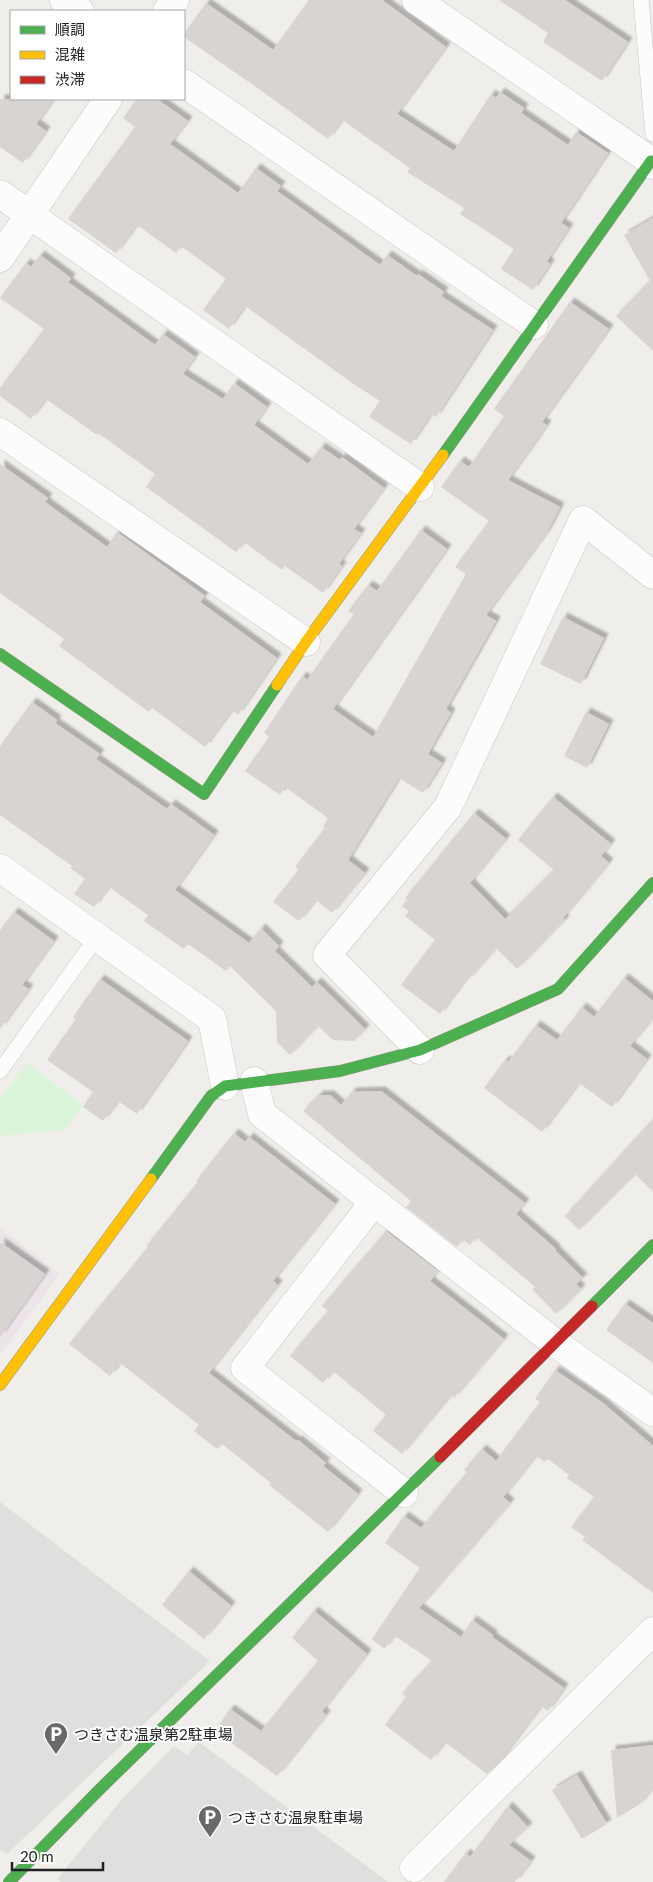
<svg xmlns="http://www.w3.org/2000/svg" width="653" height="1882" font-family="Lato,'Noto Sans JP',sans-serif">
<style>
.industrial{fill:#ede4e9}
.park{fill:#daf5da}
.parking{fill:#e0dfde}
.building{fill:#d7d4d2;filter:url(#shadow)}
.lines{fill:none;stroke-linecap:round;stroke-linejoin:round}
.lane-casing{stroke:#c9c8c7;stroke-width:16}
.street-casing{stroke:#c9c8c7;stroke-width:29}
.fast-casing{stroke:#999a82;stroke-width:12}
.slow-casing{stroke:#999a82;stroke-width:12}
.jam-casing{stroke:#999a82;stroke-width:12}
.lane{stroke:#fdfcfc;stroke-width:15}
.street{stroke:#fdfcfc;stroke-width:28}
.fast{stroke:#4caf50;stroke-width:11}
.slow{stroke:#ffc107;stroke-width:11}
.jam{stroke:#c62828;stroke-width:11}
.labels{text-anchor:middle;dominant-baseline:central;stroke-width:4;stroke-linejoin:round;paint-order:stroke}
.poi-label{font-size:15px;fill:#222;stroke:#fff;text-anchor:start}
</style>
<defs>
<filter id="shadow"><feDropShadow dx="4.5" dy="-4.5" stdDeviation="1" flood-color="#0004"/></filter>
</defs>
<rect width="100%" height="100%" fill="#f0eeeb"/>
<!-- industrial -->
<path class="industrial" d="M0,1228L60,1274L0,1355Z"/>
<!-- park -->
<path class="park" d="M27,1063L83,1105L66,1129L0,1136V1099Z"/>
<!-- parking -->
<g class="parking">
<path d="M0,1502L210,1661L7,1854L0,1849Z"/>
<path d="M199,1742L388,1882H61L57,1879L123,1798L174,1746L187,1755Z"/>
</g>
<!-- building -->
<g class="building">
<path d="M309,0H382L446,47L397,114L454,151L491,94L496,98L500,92L524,108L521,113L568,145L576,132L608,153L561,223L569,228L547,261L550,264L533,290L501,269L514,249L460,214L464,208L407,172L410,168L342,120L328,139L259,89L184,37V34L206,3L273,50Z"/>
<path d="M499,0H565L628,42L602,81L543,42L548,33Z"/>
<path d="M0,99H54L36,124L46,131L23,163L0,147Z"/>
<path d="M137,99H157L188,121L170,144L238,193L256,168L281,186L277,191L380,265L387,255L417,276L418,274L444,292L441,296L493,330L436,417L431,414L411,444L369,417L380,401L352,383L245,306L229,329L203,310L226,279L181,246L176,253L137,225L116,253L68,219L135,127L123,118Z"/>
<path d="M653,218V351L616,316L650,281L624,235Z"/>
<path d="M40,255L71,278L68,282L155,345L163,334L195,357L183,374L223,399L234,383L267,407L254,425L308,464L321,447L340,460L342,457L384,488L354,529L361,533L339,564L342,566L323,593L285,566L282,570L244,542L236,552L146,487L155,474L98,433L97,435L46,399L31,419L0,396V388L44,329L0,298L26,263L31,267Z"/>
<path d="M570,302L609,329L542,422L547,425L508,480L560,507L547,532L486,615L496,621L446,709L451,713L428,754L442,763L423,793L399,778L348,860L365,873L332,913L316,900L299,921L273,902L299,870L295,867L325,828L323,827L328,818L285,787L280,795L245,771L269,737L264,733L302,676L307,680L354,614L348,611L368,585L377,591L421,530L447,549L333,709L373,737L466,574L455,567L489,521L441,487L460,461L469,467L504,416L494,409Z"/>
<path d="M0,464L48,498L45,502L107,547L117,532L205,596L200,602L277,658L238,715L232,710L205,747L152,708L149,712L59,646L64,639L0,593Z"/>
<path d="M563,617L604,638L581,684L540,664Z"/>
<path d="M32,702L57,720L55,723L100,754L96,759L167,809L171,804L214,835L175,890L249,943L261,928L279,946L275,951L312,987L317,982L365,1029L354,1041L333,1040L318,1026L290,1055L277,1042L276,1011L230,966L226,971L188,944L184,949L144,921L148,915L109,887L94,907L74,894L85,879L70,868L72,866L0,815V746Z"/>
<path d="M586,712L609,724L587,768L564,756Z"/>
<path d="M553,797L611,844L601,856L609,863L563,918L565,920L517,969L496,948L468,980L466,979L440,1014L401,985L435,940L405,916L409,911L402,906L407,900L405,898L474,813L506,839L470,883L505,919L554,870L518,840Z"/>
<path d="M14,912L54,941L22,985L29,989L0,1029V930Z"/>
<path d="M624,978L653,1001V1018L630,1046L647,1059L612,1107L579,1083L542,1132L484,1088L505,1060L508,1062L536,1025L557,1040L582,1007L594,1017Z"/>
<path d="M100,979L188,1041L137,1114L118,1101L103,1121L83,1107L93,1092L47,1060L76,1019L73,1017Z"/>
<path d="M381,1091L525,1203L516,1214L556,1249L555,1250L583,1278L576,1284L581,1289L556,1314L532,1289L535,1287L476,1237L470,1245L463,1240L457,1247L406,1207L411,1201L303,1111L319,1095H330L341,1105L352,1092Z"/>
<path d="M653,1119V1192L635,1174L579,1230L565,1216Z"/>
<path d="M234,1133L245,1142L249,1137L335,1204L273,1281L278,1285L209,1373L296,1441L298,1440L326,1463L323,1466L358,1494L328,1532L269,1485L271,1483L222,1444L217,1449L194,1431L199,1425L120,1363L110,1376L69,1344L148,1247L147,1245L198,1182L196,1181Z"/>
<path d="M386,1231L438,1271L430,1281L504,1339L454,1398L451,1395L402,1454L373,1431L386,1415L333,1371L323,1383L290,1356L328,1311L322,1306Z"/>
<path d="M0,1242L45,1274L0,1337Z"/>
<path d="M625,1304L653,1323V1363L606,1330Z"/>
<path d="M555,1370L603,1403L653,1446V1593L582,1540L585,1537L571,1527L594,1497L567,1478L569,1475L548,1459L545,1462L536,1456L503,1497L510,1503L419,1608L461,1637L472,1620L493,1635L492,1637L564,1688L548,1711L541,1706L501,1760L487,1774L445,1742L431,1760L385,1725L406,1697L402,1693L432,1661L395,1636L384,1649L372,1639L420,1568L385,1543L404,1516L421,1528L467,1472L464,1470L482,1449L496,1461L540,1402L535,1399Z"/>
<path d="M189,1571L231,1606L204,1639L162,1605Z"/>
<path d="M314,1611L367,1654L322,1711L326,1715L277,1776L215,1731L230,1709L261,1731L318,1661L292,1638Z"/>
<path d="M653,1745V1788L640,1804L617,1818L611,1750Z"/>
<path d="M577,1775L607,1824L582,1839L552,1790Z"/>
<path d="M508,1806L528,1827L509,1845L531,1861L515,1882H444L466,1853L470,1857Z"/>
</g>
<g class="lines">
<!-- lane casing -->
<g class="lane-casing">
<g id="lane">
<path d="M641,0L653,134"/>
<path d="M0,1071L97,937"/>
</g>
</g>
<!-- street casing -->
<g class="street-casing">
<g id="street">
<path d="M64,0L80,11"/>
<path d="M416,0L651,161L653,165"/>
<path d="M167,11L175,0"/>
<path d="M184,83L534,325"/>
<path d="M0,194L420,487"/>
<path d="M0,258L108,99"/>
<path d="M0,432L306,642"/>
<path d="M0,868L212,1019L225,1086"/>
<path d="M420,1050L327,955L448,807L583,520L653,575"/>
<path d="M254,1081L262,1114L555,1343L653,1412"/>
<path d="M374,1202L245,1368L404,1493"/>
<path d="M414,1868L653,1631"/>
</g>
</g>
<!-- fast casing -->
<g class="fast-casing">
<g id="fast">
<path d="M443,455L651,161"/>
<path d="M0,654L204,794L277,685"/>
<path d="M151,1179L211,1096L225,1086L340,1071L420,1050L558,989L653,883"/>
<path d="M592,1306L653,1245"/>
<path d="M9,1882L99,1790L440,1457"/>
</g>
</g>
<!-- slow casing -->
<g class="slow-casing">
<g id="slow">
<path d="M277,685L306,642L443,455"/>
<path d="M0,1385L151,1179"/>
</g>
</g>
<!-- jam casing -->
<g class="jam-casing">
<path id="jam" d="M440,1457L592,1306"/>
</g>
<!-- lane -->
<use href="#lane" class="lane"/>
<!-- street -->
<use href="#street" class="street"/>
<!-- fast -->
<use href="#fast" class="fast"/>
<!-- slow -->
<use href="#slow" class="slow"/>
<!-- jam -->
<use href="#jam" class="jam"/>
</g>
<!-- icons -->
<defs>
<g id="parking-pin" transform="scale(1.25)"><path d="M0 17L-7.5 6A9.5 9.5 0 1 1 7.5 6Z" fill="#6a6968" stroke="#fff"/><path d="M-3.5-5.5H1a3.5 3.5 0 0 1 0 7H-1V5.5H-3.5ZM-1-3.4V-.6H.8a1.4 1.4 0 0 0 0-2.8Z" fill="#fff"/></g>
</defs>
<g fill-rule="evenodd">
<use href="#parking-pin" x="56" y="1734"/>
<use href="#parking-pin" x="210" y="1817"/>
</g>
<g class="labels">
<!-- poi labels -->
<g class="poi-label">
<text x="74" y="1734">つきさむ温泉第2駐車場</text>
<text x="228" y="1817">つきさむ温泉駐車場</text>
</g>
</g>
<!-- legend -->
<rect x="10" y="10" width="175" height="90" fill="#ffffff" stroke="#a7a7a7"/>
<rect x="20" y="26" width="25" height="8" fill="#4caf50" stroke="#a7a7a7"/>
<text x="55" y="35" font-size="15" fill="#222222">順調</text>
<rect x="20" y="51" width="25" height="8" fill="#ffc107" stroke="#a7a7a7"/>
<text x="55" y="60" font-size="15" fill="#222222">混雑</text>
<rect x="20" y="76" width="25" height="8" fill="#c62828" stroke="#a7a7a7"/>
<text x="55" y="85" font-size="15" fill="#222222">渋滞</text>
<!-- scale -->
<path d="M12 1862v8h91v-8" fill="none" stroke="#222222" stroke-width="2.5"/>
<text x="20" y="1862" font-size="15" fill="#222222" stroke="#ffffff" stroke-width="4" paint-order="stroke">20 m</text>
</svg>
